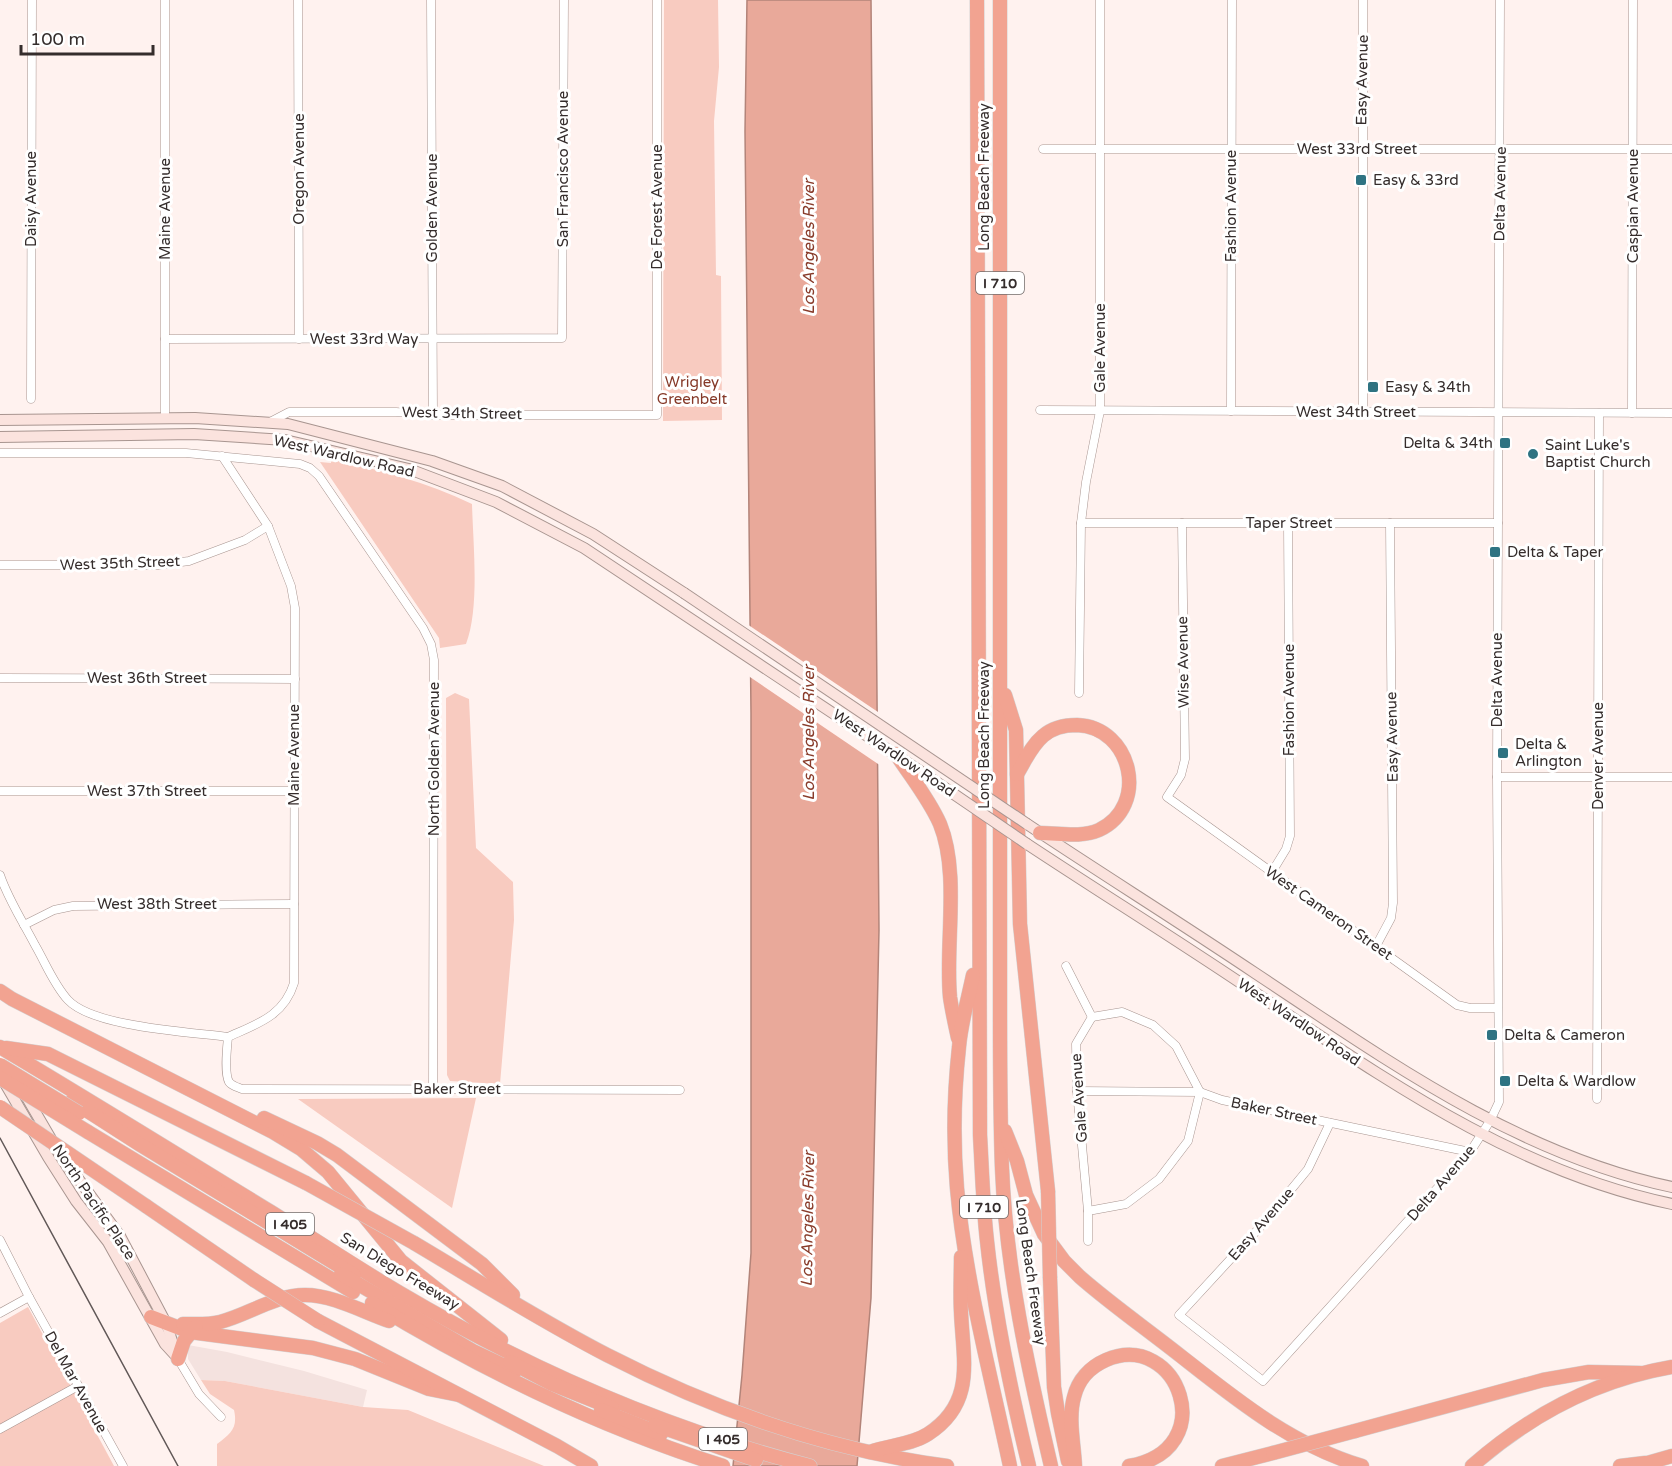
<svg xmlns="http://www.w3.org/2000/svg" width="1672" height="1466" font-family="'Varela Round',sans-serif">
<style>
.built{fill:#f4e2df}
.green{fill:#f8cbc0}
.water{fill:#e9a99a;stroke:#b38479;stroke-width:1.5}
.pier{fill:#fff2ef}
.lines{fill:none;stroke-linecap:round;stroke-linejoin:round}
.minor-casing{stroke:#a89590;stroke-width:9}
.secondary-casing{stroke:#a89590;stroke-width:12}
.motorway-casing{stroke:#d3d1d1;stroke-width:15}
.minor{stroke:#fff;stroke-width:8}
.secondary{stroke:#fbe3de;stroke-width:10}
.motorway{stroke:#f2a391;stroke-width:14}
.tram{stroke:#615857;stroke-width:1.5}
.secondary-bridge-casing{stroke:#a89590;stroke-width:12;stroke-linecap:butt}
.motorway-bridge-casing{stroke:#d3d1d1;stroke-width:15;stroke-linecap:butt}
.secondary-bridge{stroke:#fbe3de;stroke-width:10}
.motorway-bridge{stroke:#f2a391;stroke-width:14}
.poi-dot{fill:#2e7382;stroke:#fff;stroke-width:2}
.labels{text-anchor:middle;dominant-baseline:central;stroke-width:6;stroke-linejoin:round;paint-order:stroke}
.shield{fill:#fff;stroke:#726c6b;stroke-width:1.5}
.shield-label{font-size:14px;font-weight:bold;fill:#352d2c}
.street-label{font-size:15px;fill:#352d2c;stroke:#fff}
.poi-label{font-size:15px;fill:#352d2c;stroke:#fff;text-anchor:start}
.park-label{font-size:15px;fill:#853827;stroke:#fff}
.water-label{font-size:16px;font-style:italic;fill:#893c2b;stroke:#fff}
</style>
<rect width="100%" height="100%" fill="#fff2ef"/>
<!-- built -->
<path class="built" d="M188,1345L227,1352L304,1371L367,1390L363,1407L225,1381L201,1380L188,1359Z"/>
<!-- green -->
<g class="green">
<path d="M664,0H718L719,67L714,121L716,275L721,276L722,420L663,421Z"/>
<path d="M331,459C379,470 427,482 472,504C473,543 480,608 466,644L440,648L439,638L320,462L331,463Z"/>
<path d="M455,693L469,699L476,848L513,882L514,920L500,1084L450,1081L447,1075L446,698Z"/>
<path d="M476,1098L452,1208L298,1099Z"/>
<path d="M28,1307L114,1466H0V1323Z"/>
<path d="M201,1380L225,1381L363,1407L408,1410L544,1466H217V1444C231,1433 238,1428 234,1410L210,1394Z"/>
</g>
<!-- water -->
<path class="water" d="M747,0H871L879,930L871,1298L857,1466H733L742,1375L751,1253V713L745,131Z"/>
<!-- pier -->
<path class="pier" d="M747,624L881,714V766L747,675Z"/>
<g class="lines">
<!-- minor casing -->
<g class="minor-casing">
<g id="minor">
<path d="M165,0V419"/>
<path d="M298,0L299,339"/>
<path d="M431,0L433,415"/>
<path d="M1363,0V412"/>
<path d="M1043,149H1672"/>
<path d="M165,339L562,338L564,0"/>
<path d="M31,399L32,0"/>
<path d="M1040,410L1672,413"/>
<path d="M1231,411L1232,0"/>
<path d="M1632,413L1633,0"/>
<path d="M270,422L289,412H396L433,415H657V0"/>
<path d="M0,453H186L300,464L310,468L319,476L423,628L431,644L434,660L433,1089"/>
<path d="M222,456L268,526L291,586L295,608L294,983C284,1016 257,1024 228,1037"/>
<path d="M1081,523H1498"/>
<path d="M1182,523L1185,759L1181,775L1167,797L1457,1005L1470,1008H1498"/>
<path d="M0,565H159L189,561L245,540L268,526"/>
<path d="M0,678L295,679"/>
<path d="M1079,693L1081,523L1086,482L1100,411V0"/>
<path d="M1497,777H1672"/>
<path d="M0,791H294"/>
<path d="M1272,872L1286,849L1290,836L1288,523"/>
<path d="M0,875C8,899 23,922 35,945C45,962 54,985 68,1000C93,1027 190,1032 228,1037"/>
<path d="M24,925L54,910L73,906L294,904"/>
<path d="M1376,946L1391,918L1393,903L1390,523"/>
<path d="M1066,966L1092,1017"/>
<path d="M228,1037C227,1048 224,1073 229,1082C232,1086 237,1087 242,1089L680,1090"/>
<path d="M1077,1091L1200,1092L1222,1100L1470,1152"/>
<path d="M1597,1099L1599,413"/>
<path d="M1330,1123L1308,1169L1261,1226L1179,1315L1263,1381L1470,1152L1490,1121L1499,1102L1497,777L1500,0"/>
<path d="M1088,1211L1126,1204L1159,1179L1188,1141L1200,1092L1176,1046L1153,1025L1122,1012L1092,1017"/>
<path d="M0,1240L29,1297L123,1466"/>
<path d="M1088,1241V1211L1077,1091L1076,1044L1092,1017"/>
<path d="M0,1313L29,1297"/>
<path d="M178,1359L199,1394L221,1417"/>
<path d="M0,1429L78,1386"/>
</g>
</g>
<!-- secondary casing -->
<g class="secondary-casing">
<g id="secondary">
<path d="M0,420L195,418L288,424L432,461L502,486L593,534L684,593"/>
<path d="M0,437L194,434L285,440L409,469L496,502L584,548L923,773"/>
<path d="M1027,824C1102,874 1179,922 1255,973C1385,1059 1516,1154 1672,1187"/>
<path d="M1027,844C1101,893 1177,940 1251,990C1384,1078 1513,1171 1672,1204"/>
<path d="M3,1080L48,1157L76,1201L108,1242L165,1344L176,1356"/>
<path d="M26,1096L58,1151L120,1236L166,1323L178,1359"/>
</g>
</g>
<!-- motorway casing -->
<g class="motorway-casing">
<g id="motorway">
<path d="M977,0L980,1135C982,1170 983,1206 987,1241C995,1317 1011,1392 1029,1466"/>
<path d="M1000,0V1008C1000,1061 1000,1115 1002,1168C1006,1269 1028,1368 1051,1466"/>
<path d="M1005,695L1016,730L1020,924L1048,1191"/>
<path d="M896,754C911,777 929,799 940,824C960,873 945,945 950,997C952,1011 955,1024 958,1038"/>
<path d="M1017,774C1025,761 1031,746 1043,736C1052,728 1064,725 1077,725C1132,727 1150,806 1099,830C1081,838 1059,833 1040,833"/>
<path d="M973,975C968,999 961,1023 959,1047C954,1093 953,1142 957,1188C965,1279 991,1376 1010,1466"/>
<path d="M0,991L12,999L273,1132L301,1149L328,1172L401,1261L501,1340"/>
<path d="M0,1047C91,1101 181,1157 271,1212C314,1239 356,1267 400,1293C527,1368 667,1429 810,1466"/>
<path d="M6,1048L48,1054L306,1183"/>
<path d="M72,1101L139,1144L354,1275"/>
<path d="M264,1118L317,1143L337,1155L482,1264L513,1295"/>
<path d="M1005,1131L1017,1161L1026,1195L1044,1234L1064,1261L1080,1277C1112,1305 1148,1330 1182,1357C1238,1401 1292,1445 1362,1466"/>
<path d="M88,1132L353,1292"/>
<path d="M146,1206L254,1280"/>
<path d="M414,1243C478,1281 541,1321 607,1355C714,1410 828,1450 947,1466"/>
<path d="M341,1274L473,1351L515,1371"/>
<path d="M1050,1278L1054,1387L1058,1413L1068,1461"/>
<path d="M372,1303C482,1370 599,1427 723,1466"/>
<path d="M151,1317L190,1332L313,1348L355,1359L429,1389L459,1395"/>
<path d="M318,1321L557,1446L591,1466"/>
<path d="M183,1324C196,1324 208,1325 220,1322C248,1315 275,1295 305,1295C333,1295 363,1312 389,1321"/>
<path d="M178,1359L184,1341L196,1326"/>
<path d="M510,1362L552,1384L612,1408"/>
<path d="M601,1410L661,1434"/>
<path d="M655,1425L756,1460"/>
<path d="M1355,1431L1543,1380L1589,1372L1640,1373"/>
<path d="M870,1452C889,1445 911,1445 928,1434C976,1403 963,1360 961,1312C960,1294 961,1275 961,1257"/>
<path d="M1075,1466C1074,1444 1068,1418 1074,1397C1078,1380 1090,1367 1106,1360C1178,1329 1223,1450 1129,1466"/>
<path d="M1222,1466L1273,1453"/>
<path d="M1472,1466C1529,1416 1596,1380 1672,1367"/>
<path d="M1620,1466L1645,1463"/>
<path d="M1637,1466L1672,1456"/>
</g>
</g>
<!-- minor -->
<use href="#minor" class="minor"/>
<!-- secondary -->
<use href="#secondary" class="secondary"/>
<!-- motorway -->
<use href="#motorway" class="motorway"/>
<!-- tram -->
<path class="tram" d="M0,1138L178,1466"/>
<!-- secondary-bridge casing -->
<g class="secondary-bridge-casing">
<g id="secondary-bridge">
<path d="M684,593L1027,824"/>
<path d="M923,773L1027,844"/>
</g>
</g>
<!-- motorway-bridge casing -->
<g class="motorway-bridge-casing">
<g id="motorway-bridge">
<path d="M0,1065L79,1113"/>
<path d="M0,1078L88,1132"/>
<path d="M0,1107L146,1206"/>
<path d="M306,1183L414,1243"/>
<path d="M1048,1191L1050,1278"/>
<path d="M254,1280L318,1321"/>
<path d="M1273,1453L1355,1431"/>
</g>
</g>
<!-- secondary-bridge -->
<use href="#secondary-bridge" class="secondary-bridge"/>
<!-- motorway-bridge -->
<use href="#motorway-bridge" class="motorway-bridge"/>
</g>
<!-- markers -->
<g class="poi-dot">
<rect x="1355" y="174" width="12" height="12" rx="3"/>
<rect x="1367" y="381" width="12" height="12" rx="3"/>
<rect x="1499" y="437" width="12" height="12" rx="3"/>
<circle cx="1533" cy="454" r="6"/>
<rect x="1489" y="546" width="12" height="12" rx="3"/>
<rect x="1497" y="747" width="12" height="12" rx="3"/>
<rect x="1486" y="1029" width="12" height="12" rx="3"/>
<rect x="1499" y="1075" width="12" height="12" rx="3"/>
</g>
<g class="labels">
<!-- shield labels -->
<g class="shield">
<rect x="976" y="272" width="48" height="22" rx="4.5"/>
<rect x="960" y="1196" width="48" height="22" rx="4.5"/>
<rect x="266" y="1213" width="48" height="22" rx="4.5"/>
<rect x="699" y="1428" width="48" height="22" rx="4.5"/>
</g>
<g class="shield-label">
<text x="1000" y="283">I 710</text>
<text x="984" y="1207">I 710</text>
<text x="290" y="1224">I 405</text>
<text x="723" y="1439">I 405</text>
</g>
<!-- street labels -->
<g class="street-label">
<text transform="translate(1362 80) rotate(-89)">Easy Avenue</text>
<text x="1357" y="149">West 33rd Street</text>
<text transform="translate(299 169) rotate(-90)">Oregon Avenue</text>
<text transform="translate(563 169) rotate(-90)">San Francisco Avenue</text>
<text transform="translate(984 177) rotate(-90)">Long Beach Freeway</text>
<text transform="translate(1500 194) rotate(-89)">Delta Avenue</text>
<text transform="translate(31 199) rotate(-90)">Daisy Avenue</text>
<text transform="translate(1231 206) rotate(-90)">Fashion Avenue</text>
<text transform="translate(1633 206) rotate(-90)">Caspian Avenue</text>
<text transform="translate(657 207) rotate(-90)">De Forest Avenue</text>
<text transform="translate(432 208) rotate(-90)">Golden Avenue</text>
<text transform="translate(165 209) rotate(-90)">Maine Avenue</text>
<text x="364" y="339">West 33rd Way</text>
<text transform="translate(1100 348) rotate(-90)">Gale Avenue</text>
<text x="1356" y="412">West 34th Street</text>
<text transform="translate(462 413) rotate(1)">West 34th Street</text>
<text transform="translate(344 456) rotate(13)">West Wardlow Road</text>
<text x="1289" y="523">Taper Street</text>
<text transform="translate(120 563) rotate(-2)">West 35th Street</text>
<text transform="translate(1183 662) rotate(-91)">Wise Avenue</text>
<text x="147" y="678">West 36th Street</text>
<text transform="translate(1497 680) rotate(-90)">Delta Avenue</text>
<text transform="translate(1289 700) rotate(-90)">Fashion Avenue</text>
<text transform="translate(984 735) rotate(-90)">Long Beach Freeway</text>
<text transform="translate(1392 737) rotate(-91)">Easy Avenue</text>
<text transform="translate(894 753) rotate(34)">West Wardlow Road</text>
<text transform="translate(294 755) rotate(-90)">Maine Avenue</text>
<text transform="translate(1598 756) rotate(-90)">Denver Avenue</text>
<text transform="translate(434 759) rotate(-90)">North Golden Avenue</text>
<text x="147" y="791">West 37th Street</text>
<text x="157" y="904">West 38th Street</text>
<text transform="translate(1329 913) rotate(35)">West Cameron Street</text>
<text transform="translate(1299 1022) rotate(34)">West Wardlow Road</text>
<text x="457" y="1089">Baker Street</text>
<text transform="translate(1079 1098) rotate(-94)">Gale Avenue</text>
<text transform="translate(1274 1111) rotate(12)">Baker Street</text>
<text transform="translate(1441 1183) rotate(-49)">Delta Avenue</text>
<text transform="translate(94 1202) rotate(56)">North Pacific Place</text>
<text transform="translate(1261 1224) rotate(-49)">Easy Avenue</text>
<text transform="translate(400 1271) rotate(31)">San Diego Freeway</text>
<text transform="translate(1031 1272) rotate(82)">Long Beach Freeway</text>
<text transform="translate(76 1382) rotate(61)">Del Mar Avenue</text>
</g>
<!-- poi labels -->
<g class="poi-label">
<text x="1373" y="180">Easy &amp; 33rd</text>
<text x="1385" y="387">Easy &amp; 34th</text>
<text x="1493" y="443" text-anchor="end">Delta &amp; 34th</text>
<text x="1545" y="445">Saint Luke's<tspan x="1545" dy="17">Baptist Church</tspan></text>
<text x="1507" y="552">Delta &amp; Taper</text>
<text x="1515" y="744">Delta &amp;<tspan x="1515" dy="17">Arlington</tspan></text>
<text x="1504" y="1035">Delta &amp; Cameron</text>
<text x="1517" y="1081">Delta &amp; Wardlow</text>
</g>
<!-- park labels -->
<g class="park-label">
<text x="692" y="382">Wrigley<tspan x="692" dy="17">Greenbelt</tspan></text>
</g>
<!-- water labels -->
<g class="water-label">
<text transform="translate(809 247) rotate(-90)">Los Angeles River</text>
<text transform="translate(809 733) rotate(-90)">Los Angeles River</text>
<text transform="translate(808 1219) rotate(-89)">Los Angeles River</text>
</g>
</g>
<!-- scale -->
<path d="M21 45v9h132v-9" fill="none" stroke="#352d2c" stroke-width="3"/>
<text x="30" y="45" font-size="18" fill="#352d2c" stroke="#ffffff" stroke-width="4.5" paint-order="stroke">100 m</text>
</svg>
